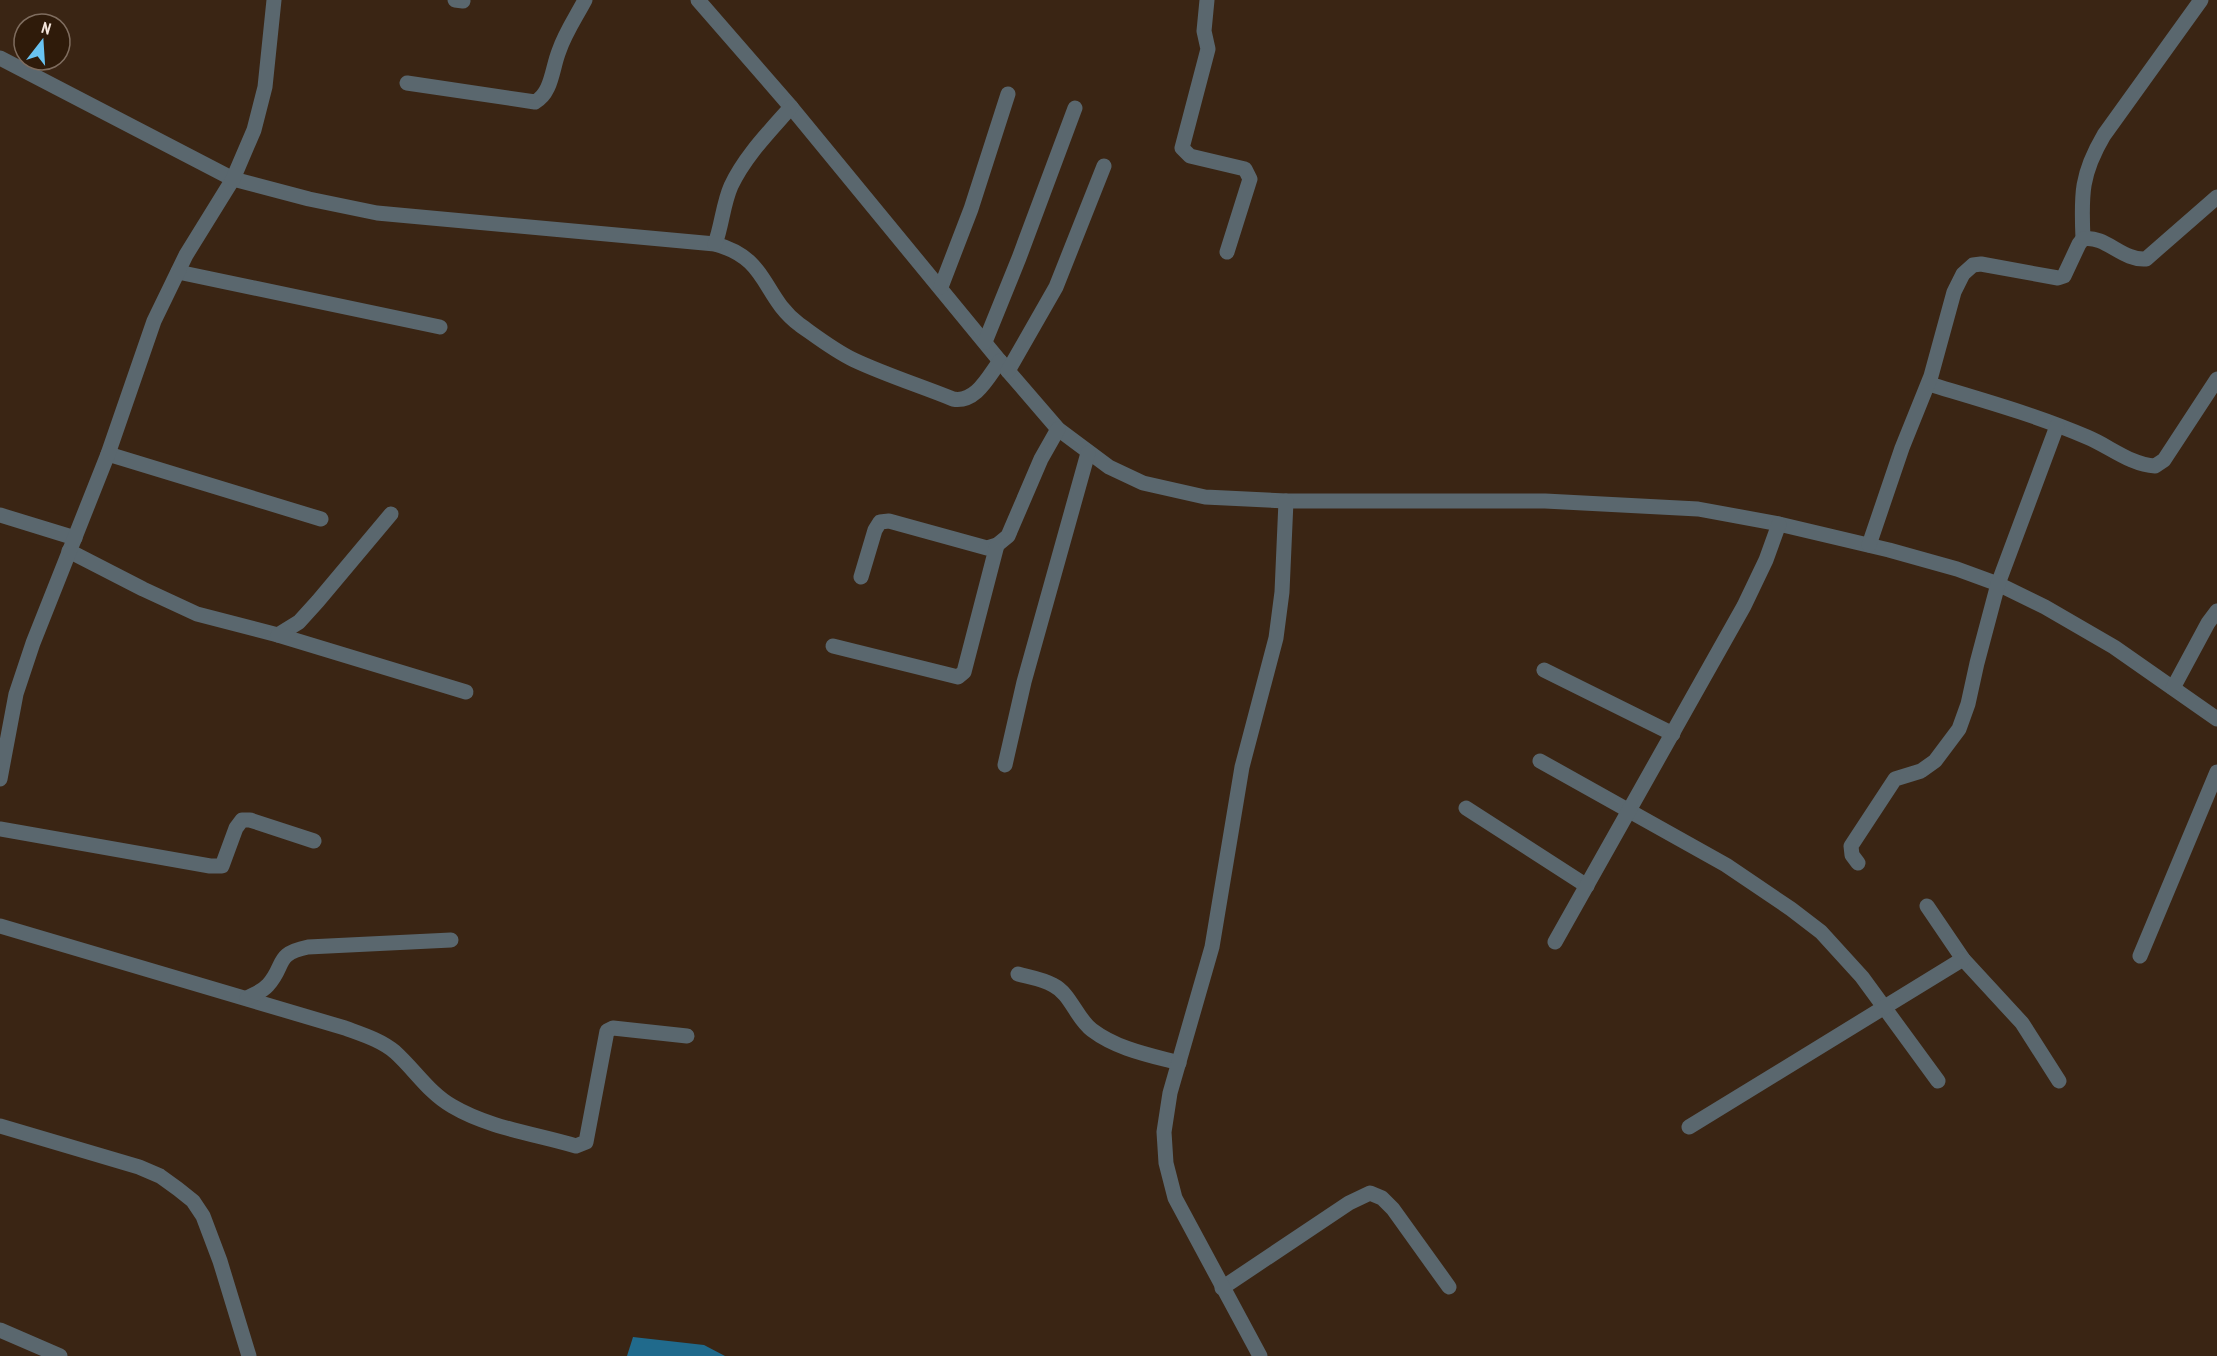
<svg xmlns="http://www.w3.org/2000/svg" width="2217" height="1356" font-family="'PT Sans Narrow',sans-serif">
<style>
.water{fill:#206a8c}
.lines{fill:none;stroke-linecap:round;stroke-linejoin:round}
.minor{stroke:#5a676e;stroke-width:15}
</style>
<rect width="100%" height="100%" fill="#3a2514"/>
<!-- water -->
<path class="water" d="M633,1337L704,1345L725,1356H627Z"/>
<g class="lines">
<!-- minor -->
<g class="minor">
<path d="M455,0L463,1"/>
<path d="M698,0L791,107L1008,371L1058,429L1109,467L1143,483L1205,497L1286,501H1545L1698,509L1779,524L1889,550L1957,569L1998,584L2045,607L2114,647L2217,719"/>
<path d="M1207,0L1204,31L1208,49L1182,148L1190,156L1245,169L1250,179L1227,252"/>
<path d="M0,58L233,179L309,199L377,213L715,244C770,259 761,296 800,325C817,337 835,351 854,360C886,375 921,386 953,399C976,403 988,377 1000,361"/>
<path d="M407,83L535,102C552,93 552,68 559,51C565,33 576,17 585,0"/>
<path d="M2083,239C2081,194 2081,174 2104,135L2201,0"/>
<path d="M715,244C722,225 723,204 731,186C745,156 770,131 791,107"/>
<path d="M178,272L440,327"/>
<path d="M941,287L971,209L1008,94"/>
<path d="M985,342L1019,258L1075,108"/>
<path d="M1008,371L1056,287L1104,166"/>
<path d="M1929,384C1982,400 2036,415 2087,437C2109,446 2131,465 2155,466L2164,460L2217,379"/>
<path d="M108,454L321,519"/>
<path d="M0,515L75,538"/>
<path d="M1869,545L1902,448L1931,376L1954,292L1963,274L1973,265L1981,264L2058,278L2064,276L2079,244L2083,239C2106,235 2122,261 2146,259L2217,197"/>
<path d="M69,551L143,589L197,614L278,635L299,622L318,601L391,514"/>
<path d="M861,577L875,530L880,522L889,521L987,548L997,545L1008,536L1041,459L1058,429"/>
<path d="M278,635L466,692"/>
<path d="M833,646L958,677L964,672L997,545"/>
<path d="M1544,670L1673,734"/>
<path d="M2173,688L2208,623L2217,611"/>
<path d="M1540,761L1726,865L1791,909L1821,932L1862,977L1938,1081"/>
<path d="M1005,765L1024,682L1088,453"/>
<path d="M0,779L16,694L33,643L108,454L154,321L186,255L233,179L254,130L265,87L274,0"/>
<path d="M1466,808L1587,886"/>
<path d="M0,829L210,866H222L236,828L242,820H250L314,841"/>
<path d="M1858,863L1852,855L1851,846L1895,779L1921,771L1935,761L1959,729L1968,704L1977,663L1998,584L2057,426"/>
<path d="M1927,906L1963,959L2022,1023L2059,1081"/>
<path d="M0,926L345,1028C361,1034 381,1040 395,1052C415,1070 429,1093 452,1106C489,1128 536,1134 576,1146L586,1142L607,1031L613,1028L687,1036"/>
<path d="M1555,942L1744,606L1766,560L1779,524"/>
<path d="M2140,956L2217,772"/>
<path d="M1018,974C1029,977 1043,979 1053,985C1071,994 1076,1018 1092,1030C1117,1049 1149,1055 1179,1063"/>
<path d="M247,998C254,994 262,992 268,985C286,965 274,954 308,947L451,940"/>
<path d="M0,1126L139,1167L160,1176L178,1189L193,1201L203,1216L220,1261L249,1356"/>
<path d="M1689,1127L1963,959"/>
<path d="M1222,1288L1349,1203L1370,1193L1382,1198L1393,1209L1449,1287"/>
<path d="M0,1330L60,1356"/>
<path d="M1260,1356L1175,1198L1166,1163L1164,1132L1170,1093L1212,947L1242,767L1276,638L1282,592L1286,501"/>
</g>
</g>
<!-- north arrow -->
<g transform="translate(42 42) rotate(17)"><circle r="28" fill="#2f1b0a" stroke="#7f6d5f" stroke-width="1.5"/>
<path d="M0-4.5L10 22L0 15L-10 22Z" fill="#69c3f1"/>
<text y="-9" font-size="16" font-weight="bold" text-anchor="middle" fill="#f7e9df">N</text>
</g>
</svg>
